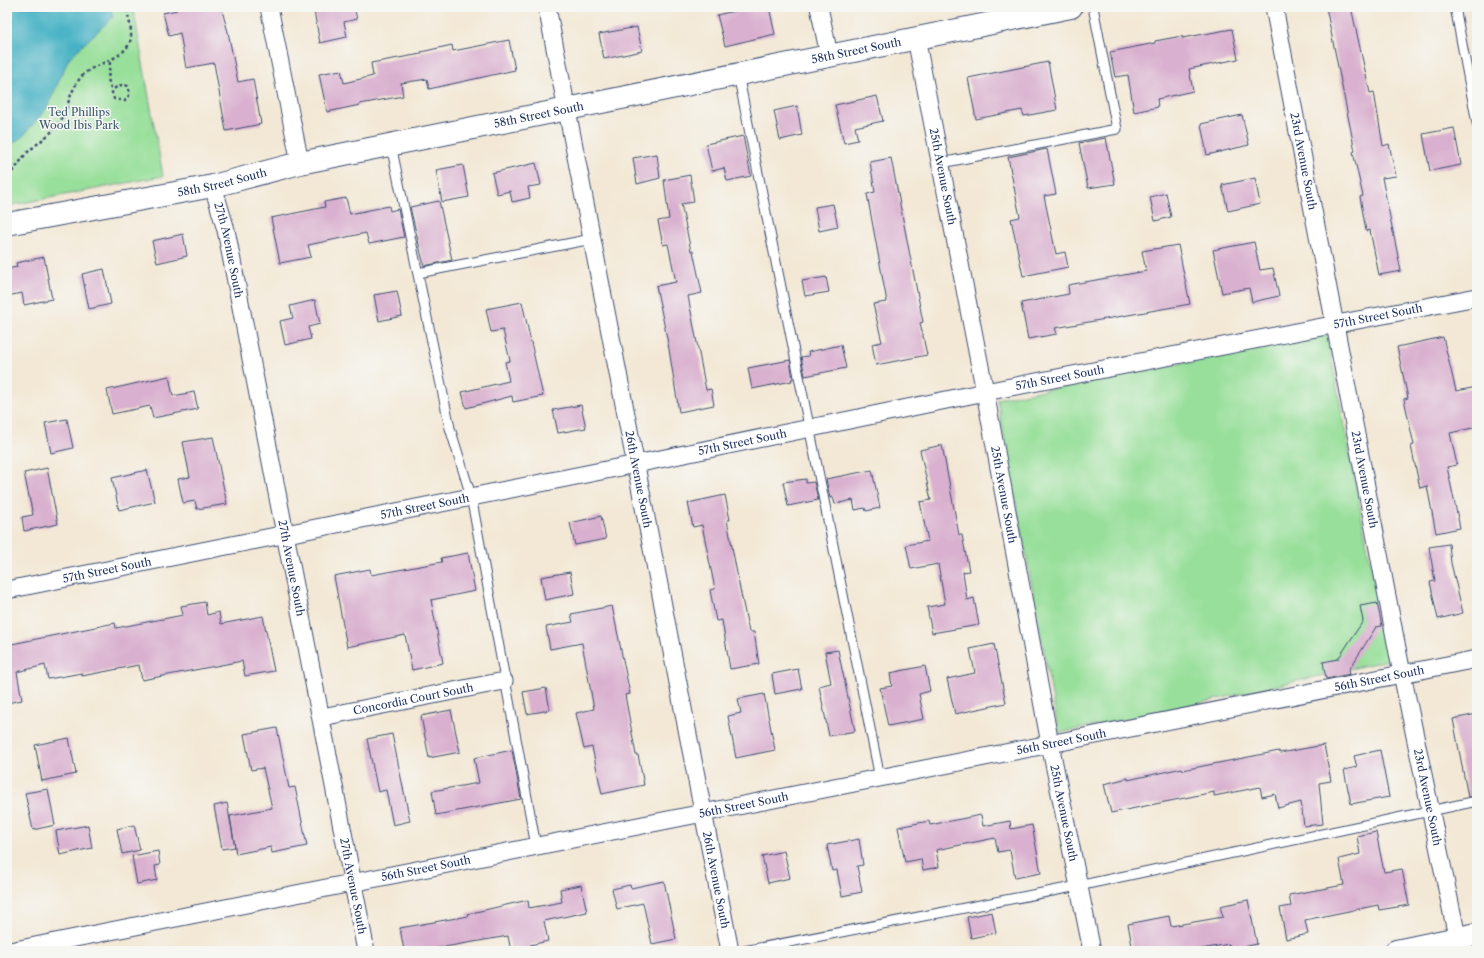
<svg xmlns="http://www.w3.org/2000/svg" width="1484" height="958" font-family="'Libre Caslon Text',serif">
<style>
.green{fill:#97df9a;stroke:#59877c}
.water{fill:#47b2c5;stroke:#317092}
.building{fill:#d9b0cf}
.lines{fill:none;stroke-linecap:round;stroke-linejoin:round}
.service-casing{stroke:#3b4b70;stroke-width:11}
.minor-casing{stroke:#3b4b70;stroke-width:19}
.tertiary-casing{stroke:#3b4b70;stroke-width:24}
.path{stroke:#3b4b70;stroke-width:2.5;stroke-dasharray:3 3;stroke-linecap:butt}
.service{stroke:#fff;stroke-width:9}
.minor{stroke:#fff;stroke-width:17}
.tertiary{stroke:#fff;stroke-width:22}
.labels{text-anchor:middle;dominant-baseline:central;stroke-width:3;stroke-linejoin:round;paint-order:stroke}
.street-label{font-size:11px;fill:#1b2f5e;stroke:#f6f6f2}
.park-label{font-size:11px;fill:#3a5b6d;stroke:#f6f6f2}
</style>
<rect width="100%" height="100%" fill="#f6f6f2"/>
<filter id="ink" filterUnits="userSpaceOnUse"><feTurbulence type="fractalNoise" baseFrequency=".025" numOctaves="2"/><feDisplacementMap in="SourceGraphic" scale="8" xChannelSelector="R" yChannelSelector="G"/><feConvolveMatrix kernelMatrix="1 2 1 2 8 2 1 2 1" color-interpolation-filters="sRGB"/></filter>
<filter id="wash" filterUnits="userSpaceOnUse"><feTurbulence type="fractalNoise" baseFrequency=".012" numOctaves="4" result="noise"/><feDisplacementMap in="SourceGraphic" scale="16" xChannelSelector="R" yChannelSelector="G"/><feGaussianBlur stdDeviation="0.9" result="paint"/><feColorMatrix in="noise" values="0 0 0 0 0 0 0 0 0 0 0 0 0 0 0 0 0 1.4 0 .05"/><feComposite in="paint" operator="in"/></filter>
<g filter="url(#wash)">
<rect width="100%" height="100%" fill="#f3e8d5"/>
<!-- green -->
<g class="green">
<path d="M7,7H133L163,176L7,206Z"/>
<path d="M1327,335L1389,660L1157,713L1059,733L997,399Z"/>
</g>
<!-- water -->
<path class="water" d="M7,7H111L113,17L69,58L47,108L23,136L7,148Z"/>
<g id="blocks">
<!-- building -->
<g class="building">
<path d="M176,7H221L228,32L238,82L253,79L261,124L226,131L214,63L186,68L180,33L169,36L163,13L177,10Z"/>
<path d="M336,7H354L357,19L344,22L347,37L320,43L314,11Z"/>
<path d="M751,7H769L775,34L725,46L717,15Z"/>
<path d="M1326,7H1351L1370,93L1374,92L1383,146L1389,144L1396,176L1382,178L1401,271L1379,275L1370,230L1366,231L1360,197L1363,196L1353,152L1355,151Z"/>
<path d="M637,27L642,51L604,59L599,34Z"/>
<path d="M1232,29L1238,59L1189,69L1193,91L1157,99L1158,107L1134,112L1128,75L1115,77L1110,52L1155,43V41L1182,36V38Z"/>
<path d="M509,40L515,70L429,89L427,79L401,83L403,96L360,104V105L327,112L319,74L341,70L344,83L373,76L371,63L421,54V52L452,45L453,51Z"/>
<path d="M1048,62L1057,110L1024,116L1022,110L976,119L968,78Z"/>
<path d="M877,96L883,121L855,127L858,140L844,143L835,105Z"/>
<path d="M797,106L802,135L780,140L774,111Z"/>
<path d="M1242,115L1249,145L1207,155L1201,124Z"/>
<path d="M1454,128L1461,165L1430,171L1423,134Z"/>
<path d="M743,136L751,176L727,181L724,168L712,171L706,144Z"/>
<path d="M1106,138L1115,184L1088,188L1079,143Z"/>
<path d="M1047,149L1056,194L1044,196L1056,254L1065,252L1068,267L1023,276L1011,219L1020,217L1008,157Z"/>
<path d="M657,154L660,178L637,184L633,158Z"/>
<path d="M891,158L923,322L920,323L927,355L876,365L872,344L882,342L873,304L887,302L867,194L875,192L870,162Z"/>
<path d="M536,163L541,185L528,187L530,198L512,202L510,191L497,194L492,173Z"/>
<path d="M463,165L469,197L442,202L436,170Z"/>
<path d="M690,175L694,202L681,204L691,251H693L702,293L688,296L706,390L711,389L714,405L679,412L668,343L656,286L676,282L668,244L663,245L658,221L669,219L664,180Z"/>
<path d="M1255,178L1260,204L1228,211L1222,185Z"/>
<path d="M1166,193L1171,217L1155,221L1150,197Z"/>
<path d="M346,198L350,214L389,206L390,211L398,209L404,237L369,244L366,233L308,245L311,257L280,263L271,218L325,207L324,202Z"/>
<path d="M439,201L452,260L424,266L410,207Z"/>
<path d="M833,204L838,227L819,231L815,207Z"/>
<path d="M183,234L187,256L157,263L152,241Z"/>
<path d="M1254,242L1260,270L1273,268L1279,296L1252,302L1249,288L1222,293L1213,250Z"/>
<path d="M1178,245L1190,304L1055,328L1057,334L1028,339L1021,303L1069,294L1068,285L1146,271L1142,251Z"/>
<path d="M44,257L52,299L24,305L22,293L7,296V269L17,267L16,263Z"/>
<path d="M104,269L111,304L89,309L82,274Z"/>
<path d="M826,277L829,292L805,296L802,281Z"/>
<path d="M397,291L402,316L379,321L374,295Z"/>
<path d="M315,300L320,324L308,327L311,339L285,345L280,321L293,318L290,306Z"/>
<path d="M522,302L543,396L513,402L512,396L466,408L462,392L509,381L505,362L510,361L503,330L491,332L486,309Z"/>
<path d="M1443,337L1456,391L1477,387V427L1450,433L1457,465L1447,467L1460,528L1436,533L1427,486L1420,488L1411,446L1414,445L1404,399L1408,398L1397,347Z"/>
<path d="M841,345L846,368L805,376L801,357L809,356L808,352Z"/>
<path d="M790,360L793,379H791L792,381L752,389L748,368Z"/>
<path d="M169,376L173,396L194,392L198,409L153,418L150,406L112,414L107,390Z"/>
<path d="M581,405L586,428L558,433L553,410Z"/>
<path d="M67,419L73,448L51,453L45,423Z"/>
<path d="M213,437L227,504L197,509L195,501L183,503L178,479L190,477L183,442Z"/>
<path d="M942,445L959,535H962L969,571L963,572L967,600L974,598L979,625L932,633L927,607L945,604L938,564L911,569L906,545L928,541L920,502L931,500L920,450Z"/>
<path d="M47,468L58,524L24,531L22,517L33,515L24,473Z"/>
<path d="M147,470L155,502L119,510L112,478Z"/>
<path d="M872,470L880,508L866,511L865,508L855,510L853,500L835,504L833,497L830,498L826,479Z"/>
<path d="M806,479V483L814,482L818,500L788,506L783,482Z"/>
<path d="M725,495L730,520H727L739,584L749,632H754L759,664L730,669L722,620L716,621L710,590L715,589L702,525L693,527L688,503Z"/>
<path d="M601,516L606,539L575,545L570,523Z"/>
<path d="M1449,544L1451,563L1463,613L1438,619L1430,582L1435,581L1429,547Z"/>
<path d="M468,553L475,591L431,600L443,663L412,670L405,635L347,647L334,576L370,569L371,575L442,562L441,558Z"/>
<path d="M570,572L574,594L545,600L541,577Z"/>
<path d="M205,602L207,615L219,612L221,624L263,616L274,671L245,676L242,661L142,680L139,665L82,676V673L48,679L45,665L17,672L22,700L7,703V645L115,623L116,628L183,615L181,606Z"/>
<path d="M1377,603L1382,626L1376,627L1349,670L1350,674L1326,679L1323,662L1338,659L1363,621L1360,606Z"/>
<path d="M612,606L630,694L625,695L636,755H638L644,785L602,794L592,747L584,749L576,713L594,709L582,643L550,649L546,627L573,622L571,614Z"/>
<path d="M994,644L1006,703L955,714L947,679L975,673L970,649Z"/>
<path d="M838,650L855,731L829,736L819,686L831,683L825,652Z"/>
<path d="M925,666L930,691L919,694L924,719L888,726L880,688L892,686L890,673Z"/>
<path d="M798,669L802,689L775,694L772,674Z"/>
<path d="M546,688L550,710L527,714L523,692Z"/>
<path d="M764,694L775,750L736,758L728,716L741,713L738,699Z"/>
<path d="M451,710L460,752L429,758L421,716Z"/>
<path d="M1477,714V795L1468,797L1453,719Z"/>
<path d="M277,728L289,788L295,787L307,846L272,853L271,847L236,854L230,816L272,808L263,768L251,770L244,734Z"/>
<path d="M392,734L410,821L393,825L386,790L378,792L367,739Z"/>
<path d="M69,738L76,774L42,781L35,745Z"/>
<path d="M1324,745L1331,781L1319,783L1323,824L1304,826L1301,802L1278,808L1275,794L1262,797L1260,787L1214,796V792L1111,813L1104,784L1128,778V780L1182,768L1183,770L1279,751L1280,753Z"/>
<path d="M512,750L521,799L436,815L432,791L479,783L474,758Z"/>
<path d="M1380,750L1389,797L1351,804L1344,770L1357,767L1354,756Z"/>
<path d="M48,789L55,825L33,830L25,793Z"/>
<path d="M227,803L235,847L222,849L214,806Z"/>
<path d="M981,815L983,826L1010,821L1011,829L1032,825L1041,873L1015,878L1010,850L998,852L995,838L936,850L939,867L923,870L921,859L905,862L898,827L929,821L930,825Z"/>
<path d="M88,825L92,848L60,855L56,831Z"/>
<path d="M134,825L140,850L122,854L117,829Z"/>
<path d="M1376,832L1384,872L1402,869L1409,905L1379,910L1378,905L1305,920L1308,934L1286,939L1280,908L1291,906L1289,895L1344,885L1339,859L1360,854L1357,836Z"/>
<path d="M859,839L863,865L857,866L862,892L842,896L837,870L832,871L827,845Z"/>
<path d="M158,851L160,865L155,866L157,880L137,884L132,856Z"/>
<path d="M784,851L790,878L768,883L762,856Z"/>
<path d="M664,881L676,939L652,944L643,903L617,909L612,889L630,885L631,888Z"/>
<path d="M581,885L587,912L544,921L548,941L530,945L531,951H511L508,936L421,951H404L400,928L468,916L467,914L528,900L529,908L562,902L560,889Z"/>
<path d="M1248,900L1257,944L1230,950L1229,944L1190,951H1133L1128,924L1169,916L1171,926L1223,917L1220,906Z"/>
<path d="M992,912L996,933L971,938L967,917Z"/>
</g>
</g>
</g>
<g filter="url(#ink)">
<use href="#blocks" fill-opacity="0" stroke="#3b4b70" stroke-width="1"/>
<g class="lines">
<!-- service casing -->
<g class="service-casing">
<g id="service">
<path d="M1455,7L1477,123"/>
<path d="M738,74L880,778"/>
<path d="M391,145L450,428L471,496L536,846"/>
<path d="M941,163L1117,129L1093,7"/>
<path d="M418,273L592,239"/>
<path d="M744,951L1078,886L1477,801"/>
</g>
</g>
<!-- minor casing -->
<g class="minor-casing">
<g id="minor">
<path d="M269,7L300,163"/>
<path id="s1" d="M547,7L730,951"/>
<path d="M819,7L829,55"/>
<path id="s2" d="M1274,7L1402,674L1460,951"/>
<path id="s3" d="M916,38L985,392L1050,744L1092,951"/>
<path id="s4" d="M213,186L226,230L366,951"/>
<path id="s5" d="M7,590L636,464L985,392L1477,297"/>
<path id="s6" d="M322,717L504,681"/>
<path id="s7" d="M10,951L1477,659"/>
</g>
</g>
<!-- tertiary casing -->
<g class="tertiary-casing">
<g id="tertiary">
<path id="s8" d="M7,224L213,186L300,163L1071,7"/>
<path d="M1396,951L1477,934"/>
</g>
</g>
<!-- path -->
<g class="path">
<path d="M110,62L108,79L114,99L125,101L130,94L128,86L121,85L113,89"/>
<path d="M7,175C17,170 19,161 27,153C39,141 56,132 63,116C69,103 72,86 83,75C96,62 117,62 128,46C135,36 128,17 126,7"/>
</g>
<!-- service -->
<use href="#service" class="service"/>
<!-- minor -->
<use href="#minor" class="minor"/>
<!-- tertiary -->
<use href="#tertiary" class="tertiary"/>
</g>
</g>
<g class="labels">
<!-- street labels -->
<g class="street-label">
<text stroke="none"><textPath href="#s8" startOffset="867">58th Street South</textPath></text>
<text stroke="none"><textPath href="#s8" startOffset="543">58th Street South</textPath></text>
<text stroke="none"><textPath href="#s2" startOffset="157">23rd Avenue South</textPath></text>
<text stroke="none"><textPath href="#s3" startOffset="141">25th Avenue South</textPath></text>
<text stroke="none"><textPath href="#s8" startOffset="219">58th Street South</textPath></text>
<text stroke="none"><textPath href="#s4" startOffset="66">27th Avenue South</textPath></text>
<text stroke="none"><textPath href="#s5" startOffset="1398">57th Street South</textPath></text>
<text stroke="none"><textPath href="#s5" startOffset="1074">57th Street South</textPath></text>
<text stroke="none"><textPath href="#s5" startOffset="750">57th Street South</textPath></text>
<text stroke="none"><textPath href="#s1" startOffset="481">26th Avenue South</textPath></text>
<text stroke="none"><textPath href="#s2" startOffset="481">23rd Avenue South</textPath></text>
<text stroke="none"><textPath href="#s3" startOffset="465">25th Avenue South</textPath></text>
<text stroke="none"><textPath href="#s5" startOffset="426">57th Street South</textPath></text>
<text stroke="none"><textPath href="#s4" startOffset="390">27th Avenue South</textPath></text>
<text stroke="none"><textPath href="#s5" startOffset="102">57th Street South</textPath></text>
<text stroke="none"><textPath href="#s7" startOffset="1396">56th Street South</textPath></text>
<text stroke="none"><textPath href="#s6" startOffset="93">Concordia Court South</textPath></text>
<text stroke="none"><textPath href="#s7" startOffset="1072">56th Street South</textPath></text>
<text stroke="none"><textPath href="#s2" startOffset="805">23rd Avenue South</textPath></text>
<text stroke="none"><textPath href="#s7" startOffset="748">56th Street South</textPath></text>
<text stroke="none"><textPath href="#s3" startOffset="789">25th Avenue South</textPath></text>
<text stroke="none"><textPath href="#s7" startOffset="424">56th Street South</textPath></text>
<text stroke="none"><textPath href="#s1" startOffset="889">26th Avenue South</textPath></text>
<text stroke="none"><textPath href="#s4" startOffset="714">27th Avenue South</textPath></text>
</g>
<!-- park labels -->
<g class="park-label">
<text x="79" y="112">Ted Phillips<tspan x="79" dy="13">Wood Ibis Park</tspan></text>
</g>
</g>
<!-- margin -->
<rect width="1484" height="958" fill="none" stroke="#f6f6f2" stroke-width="24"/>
</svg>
